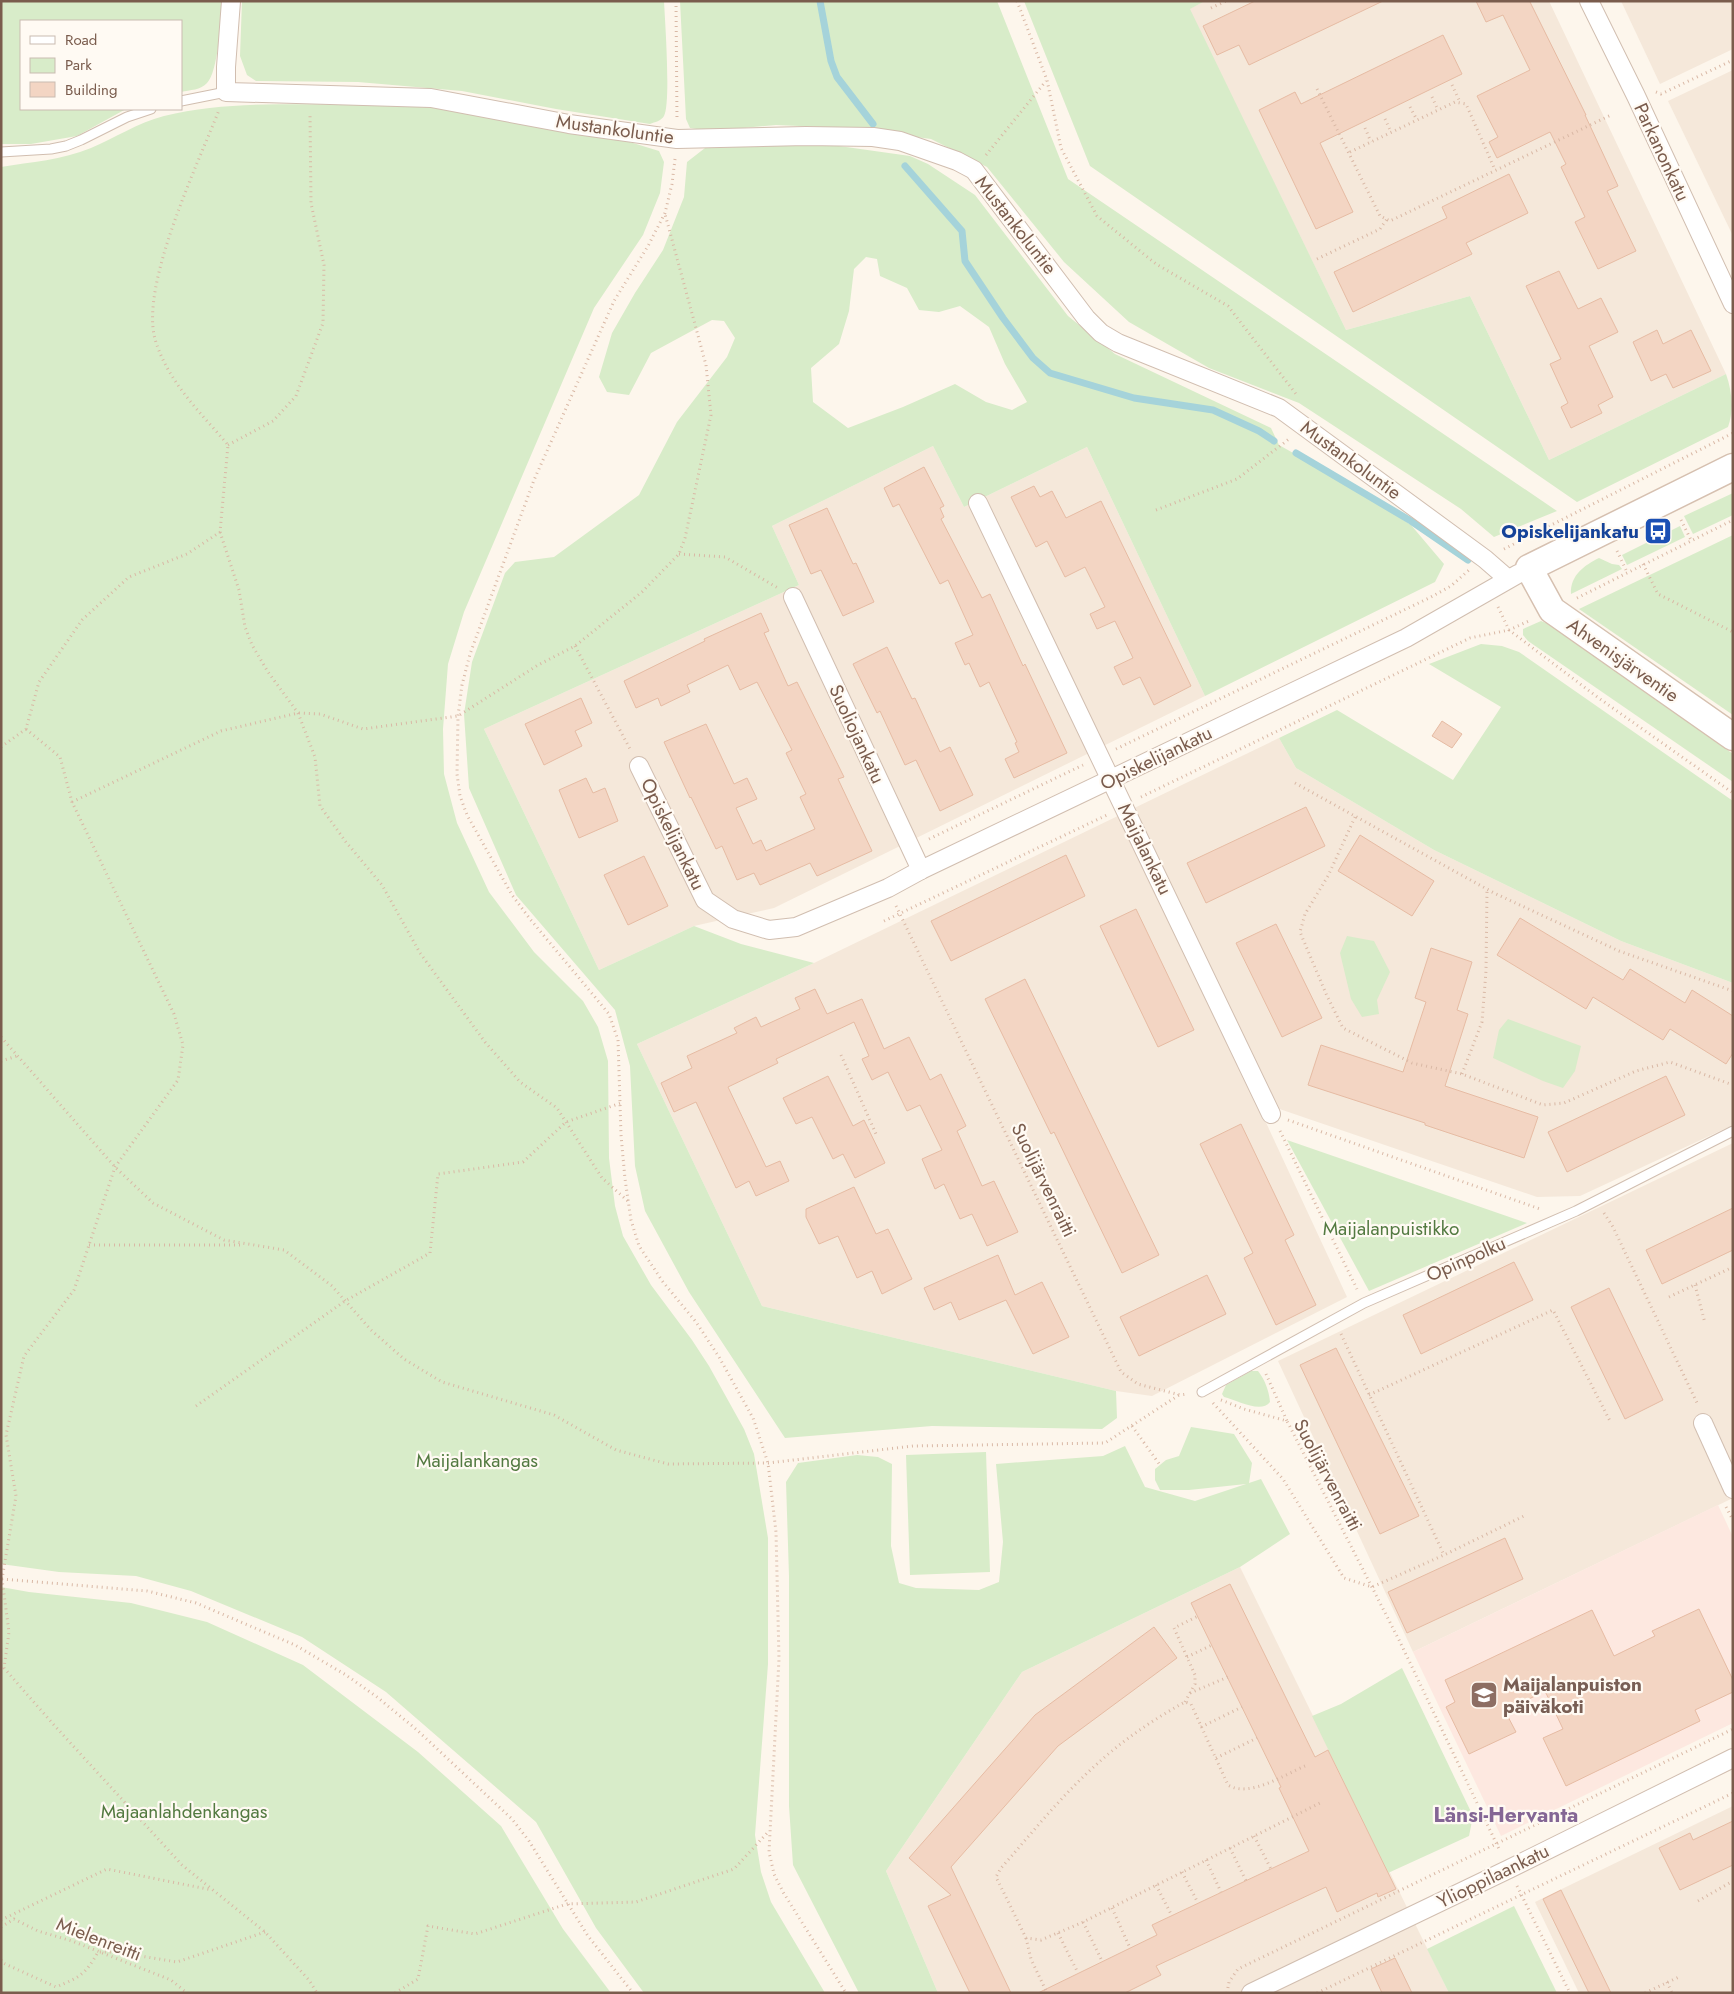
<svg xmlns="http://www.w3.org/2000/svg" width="1734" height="1994" font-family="Jost,sans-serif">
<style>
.residential{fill:#f5e8da}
.commercial{fill:#fde8e0}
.green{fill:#d8ecc9;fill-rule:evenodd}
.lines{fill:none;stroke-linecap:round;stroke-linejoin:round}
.stream{stroke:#a5d3da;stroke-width:7}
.building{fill:#f3d5c3;stroke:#e6bba3}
.lane-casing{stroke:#d1beb0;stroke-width:11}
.street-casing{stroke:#d1beb0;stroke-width:20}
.secondary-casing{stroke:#d6c0b0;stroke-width:29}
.path{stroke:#d9b8a5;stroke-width:3;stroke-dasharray:1 4;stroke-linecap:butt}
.lane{stroke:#fff;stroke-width:9}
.street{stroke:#fff;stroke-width:18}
.secondary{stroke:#fff;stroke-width:26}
.labels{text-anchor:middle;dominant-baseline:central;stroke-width:4.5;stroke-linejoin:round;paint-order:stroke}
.street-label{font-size:19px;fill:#7a5c4d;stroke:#fffaf3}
.transit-label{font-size:19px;font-weight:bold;fill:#164399;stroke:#fffaf3;text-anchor:end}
.park-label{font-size:19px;fill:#537a41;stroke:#fffaf3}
.education-label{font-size:19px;font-weight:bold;fill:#785e54;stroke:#fffaf3;text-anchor:start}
.quarter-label{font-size:21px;font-weight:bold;fill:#846695;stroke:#fffaf3}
</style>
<rect width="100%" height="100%" fill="#fdf6ec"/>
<!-- residential -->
<g class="residential">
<path d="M1205,1H1549L1726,374L1549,460L1470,296L1346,330L1189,9Z"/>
<path d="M1621,1H1733V49L1660,84Z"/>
<path d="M1733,70V236L1668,101Z"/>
<path d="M933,446L964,507L1087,447L1205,696L774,908L694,926L599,970L484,729L799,585L772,526Z"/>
<path d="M1279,738L1296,768L1434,850L1621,941L1733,983V1125L1580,1196L1537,1197L1256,1101L1347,1297L1152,1396L1116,1391L762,1306L637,1044L814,963Z"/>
<path d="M1733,1143V1498L1413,1652L1278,1361Z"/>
<path d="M1240,1567L1449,1993H938L886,1871L1022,1672Z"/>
<path d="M1733,1806V1993H1579L1535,1902Z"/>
</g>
<!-- commercial -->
<path class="commercial" d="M1718,1505L1733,1537V1723L1501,1836L1413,1652Z"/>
<!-- green -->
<g class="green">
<path d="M1,1H223C221,18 218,73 207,83C201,90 190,90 181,92V21H21V109H126L77,136L31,144H1Z"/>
<path d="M242,1H664C665,21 671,103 664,116C661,121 655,122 650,124L556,109L462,91L358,82L256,81L247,75L240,56Z"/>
<path d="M680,1H997L1068,179L1557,511L1494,537L1461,509L1299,403L1209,368L1129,322L1064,262L987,167L931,139L847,128L776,125L710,131L690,128L686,119Z"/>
<path d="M1024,1H1205L1190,9L1346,330L1470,296L1549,460L1726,374C1732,391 1734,410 1728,427L1577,502L1090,166Z"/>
<path d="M349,104L427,107L620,139L659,151L664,162L660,193L643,235L594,308L464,612L448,664L443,729L444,774L457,823L489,892L534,952L583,1001L598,1027L608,1061L609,1158L615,1206L623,1236L651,1285L692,1340L709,1366L744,1429L754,1454L768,1538V1664L755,1835L761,1872L771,1902L825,1993H644L596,1928L536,1822L386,1692L302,1637L191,1591L136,1576L59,1572L1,1564V167C31,162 62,160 91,148C115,138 137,123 164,116C224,101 288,105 349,104Z"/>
<path d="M771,146H839L910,156L928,164L975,195L1068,316L1115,354L1271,428L1279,445L1341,480L1411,525L1444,564L1435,582L1205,696L1087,447L964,507L933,446L772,526L799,585L484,729L599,970L694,926L741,944L814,963L637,1044L762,1306L1116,1391L1117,1418L1102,1429L932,1426L785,1438L689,1292L645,1211L635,1166L630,1066L615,1010L516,895L469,788L464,714L472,662L505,573L515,562L554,557L639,495L677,422L727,357L735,338L724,321L712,320L651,353L629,395L607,392L599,377L612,333L635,293L663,250L684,197L687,162L705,148ZM866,257L877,259L880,276L907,288L919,310L939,312L960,306L989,327L1005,364L1027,402L1012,410L986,402L955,384L903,407L848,428L813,402L811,368L839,344L849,311L854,269Z"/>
<path d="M1733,493V515L1693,534L1684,516Z"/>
<path d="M1680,526L1685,537L1627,565L1622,555Z"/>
<path d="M1733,535V715L1579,609Z"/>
<path d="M1599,558L1612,564L1619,565L1622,569L1571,594C1570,575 1585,565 1599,558Z"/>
<path d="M1541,621L1551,625L1733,754V782L1528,641L1523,635V629Z"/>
<path d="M1481,644L1502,646L1519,652L1733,801V983L1621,941L1434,850L1296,768L1279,738L1337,710L1453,780L1501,707L1429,664Z"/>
<path d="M1347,936L1374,941L1390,972L1377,1000L1379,1014L1362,1017L1351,999L1340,953Z"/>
<path d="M1508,1019L1581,1046L1575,1071L1563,1088L1543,1081L1493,1058L1499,1030Z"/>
<path d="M1287,1140L1527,1223L1369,1291Z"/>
<path d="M1251,1371H1258C1265,1380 1269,1391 1270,1402C1261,1414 1237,1400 1224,1397L1222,1394L1226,1385Z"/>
<path d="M1191,1427L1234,1434L1252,1463L1249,1483L1261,1479L1290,1534L1240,1567L1022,1672L886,1871L938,1993H859L793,1865L789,1806V1576L786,1482L798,1463L857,1455L878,1457L892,1464L891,1546L899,1583L916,1588L979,1590L999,1582L1003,1542L996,1464L1103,1456L1125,1446L1145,1487L1195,1501L1246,1484L1189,1490H1160L1155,1480V1469L1166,1460L1179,1456Z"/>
<path d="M986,1452L990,1572L910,1575L906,1455Z"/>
<path d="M1,1587L29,1592L131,1603L207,1622L303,1665L418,1752L501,1826L563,1929L611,1993H1Z"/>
<path d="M1402,1668L1473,1816L1469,1836L1388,1873L1312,1716L1341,1704Z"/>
<path d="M1514,1906L1557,1993H1449L1427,1949Z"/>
</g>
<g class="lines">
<!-- stream -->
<g class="stream">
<path d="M820,1L831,61L837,77L873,124"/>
<path d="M905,166L962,231L965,261L1003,318L1033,358L1050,373L1134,398L1213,410L1259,431L1274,441"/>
<path d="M1296,453L1411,521L1468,560"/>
</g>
</g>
<!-- building -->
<g class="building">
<path d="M1255,1H1383L1249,65L1239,45L1217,55L1203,26Z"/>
<path d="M1476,1H1532L1530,2L1586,115H1585L1618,186L1607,191L1636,251L1598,269L1575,222L1585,217L1561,167L1566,164L1550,132L1497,158L1489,142L1498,137L1477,96L1530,70L1503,15L1486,22Z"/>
<path d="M1443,35L1462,74L1320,143L1353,212L1316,229L1259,110L1295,92L1301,104Z"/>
<path d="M1509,174L1528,213L1466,243L1472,254L1353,312L1334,272L1447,218L1442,207Z"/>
<path d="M1559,271L1578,309L1601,298L1618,332L1589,346L1613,397L1598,405L1602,413L1571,428L1561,407L1568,403L1550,364L1561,359L1526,286Z"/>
<path d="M1657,330L1663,344L1691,330L1711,371L1673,388L1666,374L1651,381L1633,342Z"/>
<path d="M924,467L944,506L940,508L944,517L941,519L982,598L990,594L1023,666L1025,664L1067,753L1014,778L1005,759L1019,752L1015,743L1017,742L989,682L980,687L969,663L965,665L955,643L973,635L948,580L940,584L899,504L893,507L884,488Z"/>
<path d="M1034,486L1040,497L1052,491L1066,518L1101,501L1191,686L1154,705L1140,677L1123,685L1114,667L1133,658L1115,621L1097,629L1090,614L1105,607L1085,567L1065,577L1047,541L1036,547L1011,497Z"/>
<path d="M827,508L853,564L856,563L874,602L843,616L821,570L811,574L789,525Z"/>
<path d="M761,613L769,631L764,633L788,686L797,682L844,777L838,779L872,851L817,876L810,863L760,885L754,873L737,880L722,846L716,849L691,797L690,798L664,742L706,724L734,784L747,778L757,799L736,808L753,844L761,840L766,851L815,829L800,797L806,794L786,753L792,750L757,682L740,690L728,665L687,685L690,692L661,706L658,698L636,708L624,681L705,641L704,639Z"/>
<path d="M887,647L912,699L915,698L940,752L950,747L973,795L940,811L916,760L905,765L880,711L877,713L853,664Z"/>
<path d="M581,698L592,723L575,731L582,746L544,765L525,724Z"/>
<path d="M1442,721L1462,734L1452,748L1432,736Z"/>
<path d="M586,778L593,793L605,788L618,821L579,838L559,790Z"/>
<path d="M1306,807L1325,846L1206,903L1187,863Z"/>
<path d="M1360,835L1434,881L1412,916L1338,871Z"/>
<path d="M1066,855L1085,896L951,961L931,921Z"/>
<path d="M644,856L668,906L628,925L604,875Z"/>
<path d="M1136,909L1194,1030L1158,1047L1100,926Z"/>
<path d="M1520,918L1623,980L1630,969L1685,1003L1692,990L1733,1016V1053L1726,1064L1670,1029L1663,1040L1593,997L1586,1009L1497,955Z"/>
<path d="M1276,924L1322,1018L1282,1037L1236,943Z"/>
<path d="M1431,948L1472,962L1457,1010L1468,1014L1445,1086L1538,1117L1524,1158L1425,1125V1123L1308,1085L1321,1045L1403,1072L1426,1002L1415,998Z"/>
<path d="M1025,979L1159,1255L1122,1273L1054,1132L1051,1134L985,999Z"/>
<path d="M815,989L827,1014L862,999L884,1049L909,1037L930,1080L941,1074L966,1126L957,1131L982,1186L994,1181L1018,1232L987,1246L972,1214L960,1219L944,1184L935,1189L922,1159L942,1150L920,1105L907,1111L888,1072L872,1080L862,1059L869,1056L854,1022L776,1059L778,1063L728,1087L766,1167L780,1161L789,1181L756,1196L749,1181L736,1188L696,1102L674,1112L661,1083L692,1068L687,1056L737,1033L734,1028L756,1017L761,1027L800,1009L795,998Z"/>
<path d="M828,1076L853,1126L864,1120L885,1163L855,1178L843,1154L833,1159L812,1117L796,1124L783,1098Z"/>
<path d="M1666,1076L1685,1115L1567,1172L1548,1132Z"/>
<path d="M1241,1124L1294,1235L1285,1240L1316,1305L1276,1325L1244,1258L1253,1253L1200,1144Z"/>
<path d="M854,1187L876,1234L888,1229L912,1279L882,1294L872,1271L857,1278L838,1236L819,1244L806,1217V1209Z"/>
<path d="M1733,1208V1250L1662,1284L1646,1250Z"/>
<path d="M998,1255L1015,1295L1042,1282L1069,1337L1033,1354L1006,1300L959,1320L951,1302L934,1310L924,1288Z"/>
<path d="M1514,1262L1533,1300L1421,1354L1403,1315Z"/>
<path d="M1207,1275L1226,1314L1139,1356L1120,1317Z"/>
<path d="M1609,1288L1663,1400L1625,1419L1571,1307Z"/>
<path d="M1336,1348L1419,1516L1380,1534L1300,1365Z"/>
<path d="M1505,1538L1523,1579L1407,1633L1388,1592Z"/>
<path d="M1230,1584L1315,1757L1328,1750L1396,1889L1378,1897L1377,1893L1337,1912L1326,1887L1156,1966L1161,1975L1125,1993H1038L1157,1935L1152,1925L1309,1851L1279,1788L1281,1787L1191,1603Z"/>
<path d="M1699,1609L1733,1680V1692L1695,1710L1700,1721L1566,1786L1543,1738L1563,1729L1545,1691L1505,1711L1516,1732L1469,1754L1446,1707L1455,1702L1445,1680L1592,1610L1614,1656L1655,1636L1652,1631Z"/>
<path d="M1154,1627L1177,1658L1058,1746L951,1867L1011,1993H970L928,1906L951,1895L909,1858L1035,1715Z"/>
<path d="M1733,1821V1865L1680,1890L1659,1848L1690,1833L1693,1840Z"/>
<path d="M1561,1890L1611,1993H1589L1543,1899Z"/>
<path d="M1395,1958L1412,1993H1382L1371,1969Z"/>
</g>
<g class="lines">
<!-- lane casing -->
<g class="lane-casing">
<g id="lane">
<path d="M181,101L226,92"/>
<path d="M1,152L51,149L66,146L81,140L127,117L151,109"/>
<path d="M1202,1392L1364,1303L1576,1211L1733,1131"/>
</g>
</g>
<!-- street casing -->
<g class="street-casing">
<g id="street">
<path d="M231,1L226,67V92L431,98L569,124L677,139L806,136L873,137L900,141L957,161L974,170L1086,318L1101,333L1118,343L1279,408L1485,559L1508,579"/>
<path d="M1589,1L1636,96L1733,304"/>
<path d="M978,503L1271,1114"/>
<path d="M793,597L921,870"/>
<path d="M639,766L705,900L733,919L769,930L796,927L888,888L921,870L1406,638L1518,574"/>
<path d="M1703,1423L1733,1489"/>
<path d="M1251,1993L1509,1869L1733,1758"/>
</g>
</g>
<!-- secondary casing -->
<g class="secondary-casing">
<path id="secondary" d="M1733,467L1529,568L1552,610L1733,737"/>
</g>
<!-- path -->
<g class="path">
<path d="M676,1L677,121"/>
<path d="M1017,1L1047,80L1061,148L1097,216L1156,264L1228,306L1296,394"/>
<path d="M1211,8L1226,1"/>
<path d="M1452,85L1460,102"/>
<path d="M1317,89L1380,216L1390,221L1611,115"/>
<path d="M1656,92L1661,94L1733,60"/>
<path d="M1432,97L1438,110"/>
<path d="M1410,107L1417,120"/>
<path d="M1385,119L1391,132"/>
<path d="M1365,128L1371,142"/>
<path d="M1350,152L1455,102L1466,104L1495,170"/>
<path d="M986,155L1046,81"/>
<path d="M675,159L672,184L665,213L648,246L614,301L534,480L470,654L462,685L458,716L457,774L460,796L467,815L512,895L530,919L609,1014L618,1040L621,1135L625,1179L631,1220L639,1246L663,1282L696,1322L719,1357L753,1418L768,1463L776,1532L779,1659L769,1852L774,1874L783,1892L846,1993"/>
<path d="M1317,259L1380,229L1387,219"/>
<path d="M228,445L273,421L296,396L323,323L324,265L311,203L310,114"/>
<path d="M1156,510L1237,479L1289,439"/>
<path d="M1681,520L1691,540"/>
<path d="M220,532L239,590L245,627L252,645L268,672L298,713L315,757L320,806L346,842L382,885L420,953L485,1042L520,1082L557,1108L602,1178L629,1202"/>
<path d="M1504,549L1733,433"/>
<path d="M1617,551L1627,572"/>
<path d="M679,554L725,557L778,588"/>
<path d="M1643,564L1658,594L1733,632"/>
<path d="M1577,598L1733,520"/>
<path d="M1498,607L1509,630L1600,699L1733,793"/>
<path d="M575,646L630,749"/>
<path d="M26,729L60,757L72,802L174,1014L183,1045L178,1080L115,1167L74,1290L24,1356L6,1435L16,1496L2,1579L9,1632L4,1668L54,1725L182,1865L265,1932L309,1980L317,1993"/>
<path d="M1,747L26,729L39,682L82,620L129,577L187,554L220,532L228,445C201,413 167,381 155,339C140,284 198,164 219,110"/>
<path d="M1116,749L1431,597L1451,586L1469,570"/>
<path d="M1295,783L1494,893L1619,951L1733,991"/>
<path d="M1141,797L1470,638L1509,630L1531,620"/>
<path d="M72,802L221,731L298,713L320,714L363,729L458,716L538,665L575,646L642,592L679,554L685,538L711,415L706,365L665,214"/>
<path d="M1355,817L1328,876L1305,914L1300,932L1327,996L1343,1028L1412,1063L1462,1074L1543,1105L1564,1103L1636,1071L1670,1062L1733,1085"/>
<path d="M929,839L1083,765"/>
<path d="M896,906L1121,1372L1138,1384L1180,1395L1187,1394"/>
<path d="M884,921L1107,815"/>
<path d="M1,1037L115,1167L153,1203L224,1240L284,1250L332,1286L371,1330L404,1359L442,1382L554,1415L616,1450L668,1464L768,1463L913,1446L1105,1443L1179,1395"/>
<path d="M841,1055L876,1134"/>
<path d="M1,1061L17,1056"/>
<path d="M1462,1074L1482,1022L1486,971L1487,889"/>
<path d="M1288,1120L1540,1209"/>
<path d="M1280,1131L1357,1289"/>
<path d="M1604,1213L1613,1227L1698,1405"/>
<path d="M89,1245H241"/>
<path d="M1695,1285L1705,1323"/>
<path d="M1669,1297L1733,1267"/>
<path d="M1341,1334L1444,1555"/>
<path d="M1266,1374L1287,1421"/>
<path d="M1369,1395L1553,1310L1610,1421"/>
<path d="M1221,1400L1244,1409L1287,1421L1400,1642L1500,1851"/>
<path d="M1213,1403L1283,1479L1344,1578L1372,1587L1444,1555L1526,1515"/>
<path d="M196,1406L345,1301L430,1253L438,1174L523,1162L566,1122L621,1103"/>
<path d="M1132,1426L1160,1465"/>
<path d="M1726,1507L1733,1520"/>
<path d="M2,1579L147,1591L196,1603L295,1645L346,1675L377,1697L417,1730L512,1819L529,1841L588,1936L633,1993"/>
<path d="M1187,1657L1212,1645"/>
<path d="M1190,1693L1228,1677"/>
<path d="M1185,1702L1195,1684V1675L1174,1628L1198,1616"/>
<path d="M1201,1727L1242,1707"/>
<path d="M1216,1758L1257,1738"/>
<path d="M1305,1766C1284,1775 1249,1798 1228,1785L1191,1704L1185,1702C1154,1719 1123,1740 1097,1764C1062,1795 1032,1833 1001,1868L996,1877L1026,1938L1041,1940L1081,1923L1322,1802"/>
<path d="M1254,1836L1271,1869"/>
<path d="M1230,1848L1246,1881"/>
<path d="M1206,1860L1221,1892"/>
<path d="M1182,1872L1198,1903"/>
<path d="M1156,1885L1172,1916"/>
<path d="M1517,1886L1570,1993"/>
<path d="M1698,1901L1733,1881"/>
<path d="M1112,1908L1130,1948"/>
<path d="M1,1920L107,1869L212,1890"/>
<path d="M1083,1922L1102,1961"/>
<path d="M1,1927L14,1919L38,1931L72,1941L171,1980L187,1993"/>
<path d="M1058,1933L1078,1973"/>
<path d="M1026,1938L1031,1959L1047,1993"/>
<path d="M1,1960L3,1963L56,1987C80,1977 85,1975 98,1952H116L177,1962L265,1932"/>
<path d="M1667,1982L1672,1993"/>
<path d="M395,1993L418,1979L428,1926L475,1934L567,1904L636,1902L734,1869L769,1831"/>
<path d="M1227,1993L1229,1982L1238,1969L1733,1729"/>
<path d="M1317,1993L1733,1793"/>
<path d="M1645,1993L1681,1976"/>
</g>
<!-- lane -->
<use href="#lane" class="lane"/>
<!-- street -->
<use href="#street" class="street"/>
<!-- secondary -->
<use href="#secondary" class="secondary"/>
</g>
<!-- icons -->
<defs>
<g id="bus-square" transform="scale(1.4375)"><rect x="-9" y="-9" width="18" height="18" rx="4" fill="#1a4fb4" stroke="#fffaf3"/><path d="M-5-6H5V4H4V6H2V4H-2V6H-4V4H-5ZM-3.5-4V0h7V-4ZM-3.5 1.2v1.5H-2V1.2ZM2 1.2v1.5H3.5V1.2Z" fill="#fff"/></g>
<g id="school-square" transform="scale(1.4375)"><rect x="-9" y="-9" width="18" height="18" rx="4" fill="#8d6e63" stroke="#fffaf3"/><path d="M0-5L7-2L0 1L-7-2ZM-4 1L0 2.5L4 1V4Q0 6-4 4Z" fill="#fff"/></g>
</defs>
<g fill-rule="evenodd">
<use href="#bus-square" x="1658" y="531"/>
<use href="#school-square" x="1484" y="1695"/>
</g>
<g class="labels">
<!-- street labels -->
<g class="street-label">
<text transform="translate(615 129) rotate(8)">Mustankoluntie</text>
<text transform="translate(1662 152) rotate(65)">Parkanonkatu</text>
<text transform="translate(1016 225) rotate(52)">Mustankoluntie</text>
<text transform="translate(1351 460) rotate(36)">Mustankoluntie</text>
<text transform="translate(1623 660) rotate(35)">Ahvenisjärventie</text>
<text transform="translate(857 734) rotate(65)">Suoliojankatu</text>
<text transform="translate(1156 758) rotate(-26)">Opiskelijankatu</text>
<text transform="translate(673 834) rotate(64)">Opiskelijankatu</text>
<text transform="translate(1145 849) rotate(64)">Maijalankatu</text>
<text transform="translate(1044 1180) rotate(64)">Suolijärvenraitti</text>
<text transform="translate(1466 1259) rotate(-24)">Opinpolku</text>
<text transform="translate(1328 1475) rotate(62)">Suolijärvenraitti</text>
<text transform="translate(1493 1876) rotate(-26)">Ylioppilaankatu</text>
<text transform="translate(99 1939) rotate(21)">Mielenreitti</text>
</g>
<!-- transit labels -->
<g class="transit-label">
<text x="1639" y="531">Opiskelijankatu</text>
</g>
<!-- park labels -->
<g class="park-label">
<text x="1391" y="1228">Maijalanpuistikko</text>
<text x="477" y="1460">Maijalankangas</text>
<text x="184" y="1811">Majaanlahdenkangas</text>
</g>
<!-- education labels -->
<g class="education-label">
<text x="1503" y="1684">Maijalanpuiston<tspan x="1503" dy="22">päiväkoti</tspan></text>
</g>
<!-- quarter labels -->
<g class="quarter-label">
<text x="1506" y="1815">Länsi-Hervanta</text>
</g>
</g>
<!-- border -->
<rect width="1734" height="1994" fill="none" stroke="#7a5c4d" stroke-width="5"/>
<!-- legend -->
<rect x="20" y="20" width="162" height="90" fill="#fffaf3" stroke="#cabbb1"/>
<rect x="30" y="36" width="25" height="8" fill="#ffffff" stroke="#cabbb1"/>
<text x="65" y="45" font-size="15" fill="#7a5c4d">Road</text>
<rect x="30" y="58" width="25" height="15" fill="#d8ecc9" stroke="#cabbb1"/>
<text x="65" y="70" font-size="15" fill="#7a5c4d">Park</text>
<rect x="30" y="82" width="25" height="15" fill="#f3d5c3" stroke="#cabbb1"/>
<text x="65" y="95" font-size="15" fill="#7a5c4d">Building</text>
</svg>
